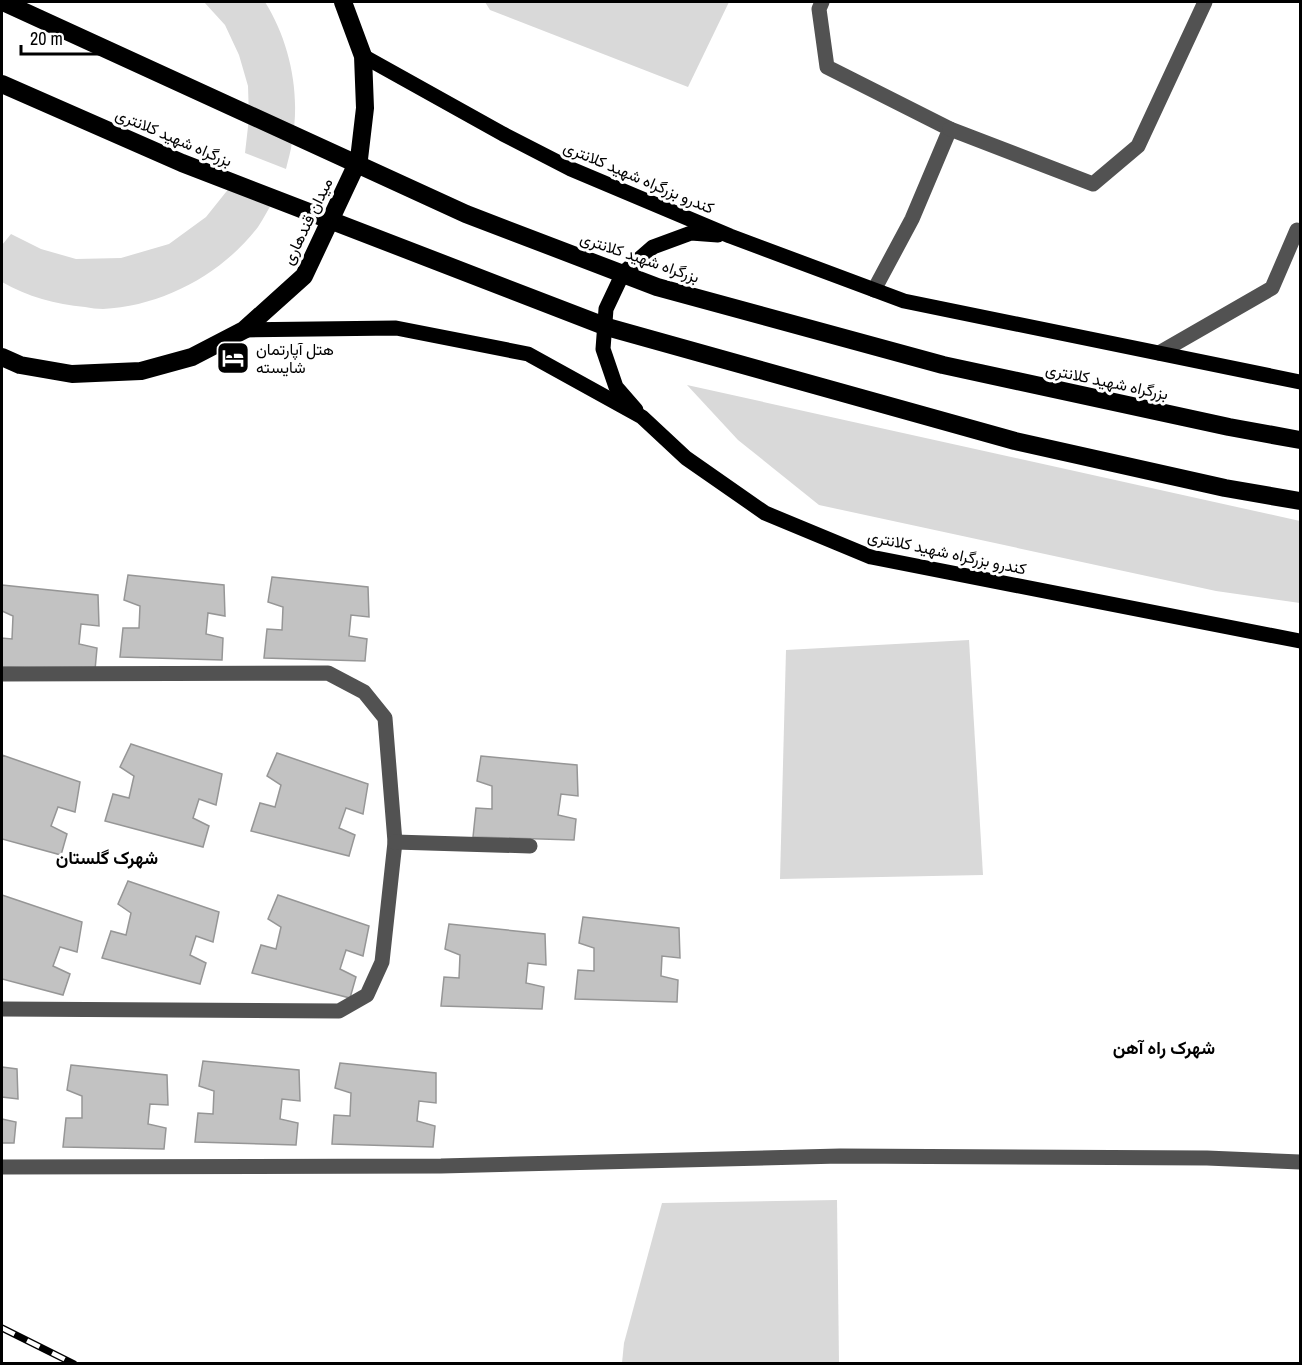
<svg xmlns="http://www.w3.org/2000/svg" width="1302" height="1365" font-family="'Archivo Narrow',Vazirmatn,sans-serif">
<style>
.green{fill:#d9d9d9}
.building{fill:#c2c2c2;stroke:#969696;stroke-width:1.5}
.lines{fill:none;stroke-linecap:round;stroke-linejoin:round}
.minor{stroke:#525252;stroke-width:15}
.major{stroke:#000;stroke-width:15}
.highway{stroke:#000;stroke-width:18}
.rail-casing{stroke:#000;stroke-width:7}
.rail{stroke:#fff;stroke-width:4.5;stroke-dasharray:14;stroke-linecap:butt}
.labels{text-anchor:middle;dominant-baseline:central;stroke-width:6;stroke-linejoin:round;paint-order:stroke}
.street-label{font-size:16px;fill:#000;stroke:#fff}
.poi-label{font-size:16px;fill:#000;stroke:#fff;text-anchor:start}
.neighbourhood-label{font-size:18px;font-weight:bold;fill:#000;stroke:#fff}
</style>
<rect width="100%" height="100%" fill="#fff"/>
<!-- green -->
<g class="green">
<path d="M204,2H265C290,42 301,94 292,142C291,151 288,160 286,169L245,153L249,118L248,86L239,55L225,25Z"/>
<path d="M485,2H729L688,87L490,10Z"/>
<path d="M234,182L274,199C269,208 264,218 258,227C222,274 163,306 103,309C97,309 91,308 85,307C55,304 28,297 2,282V245L11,234L41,249L76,259L121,258L169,244L206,217Z"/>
<path d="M687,385L1300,521V603L1216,591L819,505L738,440Z"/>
<path d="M969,640L983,875L780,879L786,650Z"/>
<path d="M837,1200L839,1363H622L624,1343L662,1203Z"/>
</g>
<!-- building -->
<g class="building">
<path d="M128,575L224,585L225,616L208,613L206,634L223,638L222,660L120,657L123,628H139L140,606L124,600Z"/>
<path d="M272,577L368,587L369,617L351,615L349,636L367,639L365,661L264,658L267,629L282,630L283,607L268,602Z"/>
<path d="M2,585L98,595L99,626L81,624L79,644L97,648L95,670L2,667V638L12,639L13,616L2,611Z"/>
<path d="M131,744L222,774L216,805L199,799L193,818L209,826L203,847L105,821L113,794L129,798L134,776L120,767Z"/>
<path d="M277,753L368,784L363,814L346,808L339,828L355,835L349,856L251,831L260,803L275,807L281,785L267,776Z"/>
<path d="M2,755L80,782L75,812L58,807L51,826L67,834L61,855L2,839Z"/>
<path d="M481,756L577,765L578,796L561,794L558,815L576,819L574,840L473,837L476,808L492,809V786L477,781Z"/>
<path d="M128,881L219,912L213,942L196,936L190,955L206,963L200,984L102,958L111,931L126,935L131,913L118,904Z"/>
<path d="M2,895L82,922L77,952L60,947L53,966L70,974L63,995L2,979Z"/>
<path d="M278,895L369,926L363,956L346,950L340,969L356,977L350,998L252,973L261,945L276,949L281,927L268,919Z"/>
<path d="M583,917L679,928L680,958L662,956L661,976L678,980L677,1002L575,999L578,970L594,971V948L579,943Z"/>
<path d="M449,924L545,934L546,965L528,963L526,983L544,987L542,1009L441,1006L444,977L459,978L460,955L445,949Z"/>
<path d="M203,1061L299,1070L300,1101L282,1099L280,1119L298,1123L296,1145L195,1142L198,1113L213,1114L214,1091L199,1086Z"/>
<path d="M340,1063L436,1073V1103L419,1101L417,1121L435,1126L433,1147L332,1144L334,1115L350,1116L351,1093L335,1088Z"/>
<path d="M71,1065L167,1075L168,1105L150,1104L148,1124L166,1128L164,1149L63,1147L66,1118H82V1096L67,1090Z"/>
<path d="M2,1067L17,1069L18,1099L2,1097Z"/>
<path d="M2,1119L16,1122L14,1143H2Z"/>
</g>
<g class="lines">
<!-- minor -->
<g class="minor">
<path d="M822,2L819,9L827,67L950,129L912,219L874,290"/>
<path d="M950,129L1093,184L1138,146L1205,2"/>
<path d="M1159,353L1272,288L1297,230L1300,231"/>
<path d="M2,674L328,673L364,692L385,718L395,842L382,962L367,995L339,1011L2,1009"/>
<path d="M395,842L530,846"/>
<path d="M2,1167L441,1166L840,1156L1207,1158L1300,1162"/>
</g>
<!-- major -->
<g class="major">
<path d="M363,56L503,134L571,169L730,236L904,301L1300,382"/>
<path d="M244,330L396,328L528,354L642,417L686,458L765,513L871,557L1300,641"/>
<path d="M636,410L616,387L603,349L606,309L623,273L653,247L691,233L718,235"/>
</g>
<!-- highway -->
<g class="highway">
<path d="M3,2L466,214L657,287L943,365L1229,427L1300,440"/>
<path d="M2,84L182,163L607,327L1015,441L1225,488L1300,501"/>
<path d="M2,357L20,365L72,374L141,371L192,357L244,330L304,276L359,159L365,108L363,56L343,2"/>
</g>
<!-- rail casing -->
<g class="rail-casing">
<path id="rail" d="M2,1328L74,1364"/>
</g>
<!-- rail -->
<use href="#rail" class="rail"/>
</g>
<!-- icons -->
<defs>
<g id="hotel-square" transform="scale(1.725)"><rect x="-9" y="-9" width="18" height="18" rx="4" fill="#000" stroke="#fff"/><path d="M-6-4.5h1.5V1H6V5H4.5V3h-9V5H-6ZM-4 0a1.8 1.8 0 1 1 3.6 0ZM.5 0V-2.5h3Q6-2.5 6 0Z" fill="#fff"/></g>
</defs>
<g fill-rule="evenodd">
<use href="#hotel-square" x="233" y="358"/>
</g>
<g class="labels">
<!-- street labels -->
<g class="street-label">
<text transform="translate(174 137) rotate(23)">بزرگراه شهید کلانتری</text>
<text transform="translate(639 177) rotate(23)">کندرو بزرگراه شهید کلانتری</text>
<text transform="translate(307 221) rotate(-64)">میدان قندهاری</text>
<text transform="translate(640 257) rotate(19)">بزرگراه شهید کلانتری</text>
<text transform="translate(1107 381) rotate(12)">بزرگراه شهید کلانتری</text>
<text transform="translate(947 552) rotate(12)">کندرو بزرگراه شهید کلانتری</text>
</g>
<!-- poi labels -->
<g class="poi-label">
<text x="256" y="349">هتل آپارتمان<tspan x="256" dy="18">شایسته</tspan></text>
</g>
<!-- neighbourhood labels -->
<g class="neighbourhood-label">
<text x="107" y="857">شهرک گلستان</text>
<text x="1164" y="1047">شهرک راه آهن</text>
</g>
</g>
<!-- border -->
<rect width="1302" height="1365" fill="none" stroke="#000000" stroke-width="6"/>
<!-- scale -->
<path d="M21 45v9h81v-9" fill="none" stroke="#000000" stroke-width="3"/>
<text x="30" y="45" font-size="18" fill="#000000" stroke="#ffffff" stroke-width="4.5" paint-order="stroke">20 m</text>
</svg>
